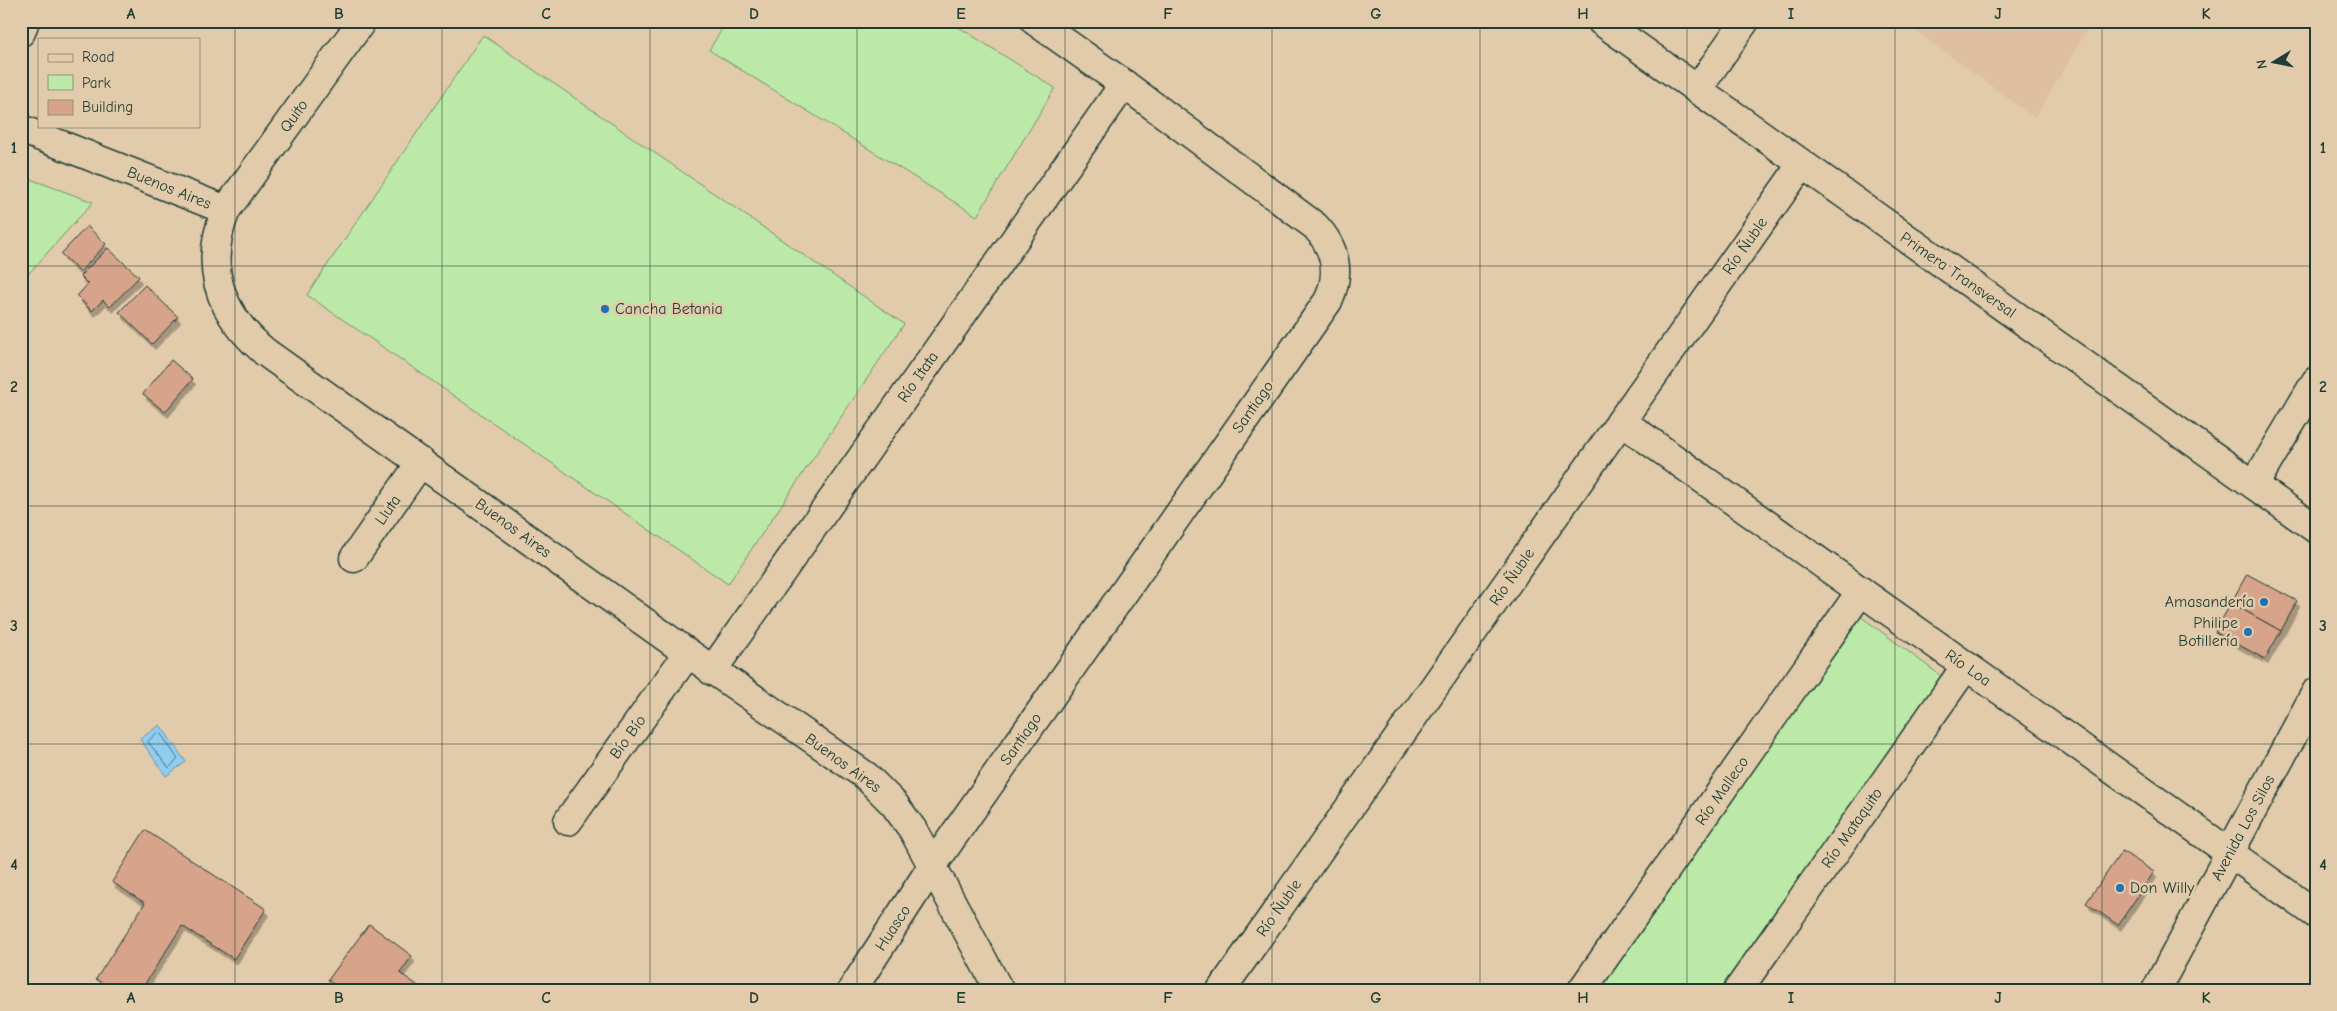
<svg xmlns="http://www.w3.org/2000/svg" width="2337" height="1011" font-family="'Comic Neue',sans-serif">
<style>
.built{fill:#dfbfa1}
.green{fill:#bce9a7;stroke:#6e936e}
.water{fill:#91cdf2;stroke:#6393a6}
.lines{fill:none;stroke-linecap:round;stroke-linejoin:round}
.shore{stroke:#4d7780;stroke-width:1}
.building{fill:#d7a48b;stroke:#1f3d34;filter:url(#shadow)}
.minor-casing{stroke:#1f3d34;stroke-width:31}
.secondary-casing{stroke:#1f3d34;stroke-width:31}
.minor{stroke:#e2cbab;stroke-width:28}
.secondary{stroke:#e2cbab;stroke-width:28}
.grid{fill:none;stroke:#1f3d34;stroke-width:1;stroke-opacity:0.55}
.poi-dot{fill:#1f6fb2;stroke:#e2cbab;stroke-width:2}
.labels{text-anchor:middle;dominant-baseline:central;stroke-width:5;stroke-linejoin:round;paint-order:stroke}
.street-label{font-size:16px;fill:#1f3d34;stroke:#e2cbab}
.poi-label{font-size:16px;fill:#1f3d34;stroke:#e2cbab;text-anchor:start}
.neatline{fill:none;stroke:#1f3d34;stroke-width:2}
.grid-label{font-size:16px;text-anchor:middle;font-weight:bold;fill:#1f3d34}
</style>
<defs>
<filter id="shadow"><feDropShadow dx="3" dy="5.5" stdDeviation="0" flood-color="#0004"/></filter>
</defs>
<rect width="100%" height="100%" fill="#e2cbab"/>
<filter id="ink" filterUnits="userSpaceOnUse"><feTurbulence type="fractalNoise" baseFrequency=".02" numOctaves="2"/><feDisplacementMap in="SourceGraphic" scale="10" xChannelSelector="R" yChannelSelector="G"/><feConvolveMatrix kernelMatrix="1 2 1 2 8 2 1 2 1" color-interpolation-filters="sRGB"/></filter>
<g filter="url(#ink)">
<!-- built -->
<path class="built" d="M1902,21H2093L2035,118Z"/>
<!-- green -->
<g class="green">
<path d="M727,21H949L1055,88L977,216L709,50Z"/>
<path d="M483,35L904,324L728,584L307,295Z"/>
<path d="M30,179L93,202L22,281L21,181Z"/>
<path d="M1860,616L1944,678L1728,990H1597Z"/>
</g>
<!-- water -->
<path class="water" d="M160,725L186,762L166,776L140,739Z"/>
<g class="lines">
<!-- shore -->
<path class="shore" d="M157,733L161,734L178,759L169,768L148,742Z"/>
</g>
<!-- building -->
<g class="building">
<path d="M87,226L106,244L80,272L61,254Z"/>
<path d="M108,248L139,277L110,307L103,300L92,311L77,296L88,284L80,276Z"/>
<path d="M145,285L178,317L152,344L119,312Z"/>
<path d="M171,360L193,379L165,412L143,394Z"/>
<path d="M2247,574L2297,601L2281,631L2231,603Z"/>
<path d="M2231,603L2281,631L2265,659L2215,632Z"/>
<path d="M145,830L266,909L234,959L182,926L141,990H113L96,979L145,903L112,882Z"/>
<path d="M2122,851L2154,872L2118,925L2086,903Z"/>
<path d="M369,924L412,956L400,973L424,990H341L328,980Z"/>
</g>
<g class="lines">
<!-- minor casing -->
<g class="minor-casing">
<g id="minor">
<path d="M362,21L226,210C203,267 219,313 265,352L688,653L866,776L894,804L913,830L999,990"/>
<path d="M21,32L25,21"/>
<path d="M1697,90L1745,21"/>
<path d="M21,129L226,210"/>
<path d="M1621,421L2316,914"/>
<path d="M2254,485L2316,381"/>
<path d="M354,558L421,462"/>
<path d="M712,671L1124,84"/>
<path d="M568,821L688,653"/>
<path d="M852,990L933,865L1328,301C1341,273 1336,248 1315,226L1124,84L1035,21"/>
<path d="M1221,990L1802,164"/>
<path d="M1582,990L1861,591"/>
<path d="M1738,990L1966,666"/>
</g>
</g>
<!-- secondary casing -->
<g class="secondary-casing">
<g id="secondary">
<path d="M1601,21L2316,529"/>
<path d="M2156,990L2316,692"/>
</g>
</g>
<!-- minor -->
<use href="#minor" class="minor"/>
<!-- secondary -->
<use href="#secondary" class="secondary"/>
</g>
</g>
<!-- grid -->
<path class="grid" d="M235,21V990M442,21V990M650,21V990M857,21V990M1065,21V990M1272,21V990M1480,21V990M1687,21V990M1895,21V990M2102,21V990M21,266H2316M21,506H2316M21,744H2316"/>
<!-- markers -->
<g class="poi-dot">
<circle cx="605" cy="309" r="5"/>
<circle cx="2264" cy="602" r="5"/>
<circle cx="2248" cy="632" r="5"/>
<circle cx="2120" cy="888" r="5"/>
</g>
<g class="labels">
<!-- street labels -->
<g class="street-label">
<text transform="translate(294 116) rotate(-54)">Quito</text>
<text transform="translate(169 188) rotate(22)">Buenos Aires</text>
<text transform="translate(1745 246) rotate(-55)">Río Ñuble</text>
<text transform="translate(1958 275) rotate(35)">Primera Transversal</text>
<text transform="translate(918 377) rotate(-55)">Río Itata</text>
<text transform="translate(1253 407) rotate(-55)">Santiago</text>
<text transform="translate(388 510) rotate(-55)">Lluta</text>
<text transform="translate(513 528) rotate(36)">Buenos Aires</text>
<text transform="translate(1512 577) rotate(-55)">Río Ñuble</text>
<text transform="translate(1968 668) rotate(35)">Río Loa</text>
<text transform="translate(628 737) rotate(-54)">Bío Bío</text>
<text transform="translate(1021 739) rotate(-55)">Santiago</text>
<text transform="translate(843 763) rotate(36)">Buenos Aires</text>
<text transform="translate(1722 791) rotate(-55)">Río Malleco</text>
<text transform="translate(1852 828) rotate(-55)">Río Mataquito</text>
<text transform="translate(2243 828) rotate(-62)">Avenida Los Silos</text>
<text transform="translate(1279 908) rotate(-55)">Río Ñuble</text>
<text transform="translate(893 928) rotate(-57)">Huasco</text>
</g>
<!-- poi labels -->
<g class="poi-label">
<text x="615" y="309">Cancha Betania</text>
<text x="2254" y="602" text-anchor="end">Amasandería</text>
<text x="2238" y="623" text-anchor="end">Philipe<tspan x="2238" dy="18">Botillería</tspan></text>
<text x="2130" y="888">Don Willy</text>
</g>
</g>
<!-- margin -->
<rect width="2337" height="1011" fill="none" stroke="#e2cbab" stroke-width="55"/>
<!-- legend -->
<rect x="38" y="38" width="162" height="90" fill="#e2cbab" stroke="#94927b"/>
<rect x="48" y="54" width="25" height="8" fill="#e2cbab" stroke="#94927b"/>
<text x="82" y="62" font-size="15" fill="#1f3d34">Road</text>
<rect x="48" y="75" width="25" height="15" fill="#bce9a7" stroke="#94927b"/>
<text x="82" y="88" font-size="15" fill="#1f3d34">Park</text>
<rect x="48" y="100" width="25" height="15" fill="#d7a48b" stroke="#94927b"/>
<text x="82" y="112" font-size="15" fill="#1f3d34">Building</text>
<!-- north arrow -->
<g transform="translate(2274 62) rotate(260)" stroke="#e2cbab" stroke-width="4" paint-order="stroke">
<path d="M0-4L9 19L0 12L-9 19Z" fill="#1f3d34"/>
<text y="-8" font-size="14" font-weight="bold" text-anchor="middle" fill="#1f3d34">N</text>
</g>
<rect x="28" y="28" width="2282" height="956" class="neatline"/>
<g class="grid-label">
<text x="131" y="19">A</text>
<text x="339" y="19">B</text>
<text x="546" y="19">C</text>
<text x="754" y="19">D</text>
<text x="961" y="19">E</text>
<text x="1168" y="19">F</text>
<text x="1376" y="19">G</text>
<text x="1583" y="19">H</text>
<text x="1791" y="19">I</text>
<text x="1998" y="19">J</text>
<text x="2206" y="19">K</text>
<text x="14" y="153">1</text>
<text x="2323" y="153">1</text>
<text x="14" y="392">2</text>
<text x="2323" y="392">2</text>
<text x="14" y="631">3</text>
<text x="2323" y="631">3</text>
<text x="14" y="870">4</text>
<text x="2323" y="870">4</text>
<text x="131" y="1003">A</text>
<text x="339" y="1003">B</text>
<text x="546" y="1003">C</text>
<text x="754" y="1003">D</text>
<text x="961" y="1003">E</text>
<text x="1168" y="1003">F</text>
<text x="1376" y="1003">G</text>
<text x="1583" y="1003">H</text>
<text x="1791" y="1003">I</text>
<text x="1998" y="1003">J</text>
<text x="2206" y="1003">K</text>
</g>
</svg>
